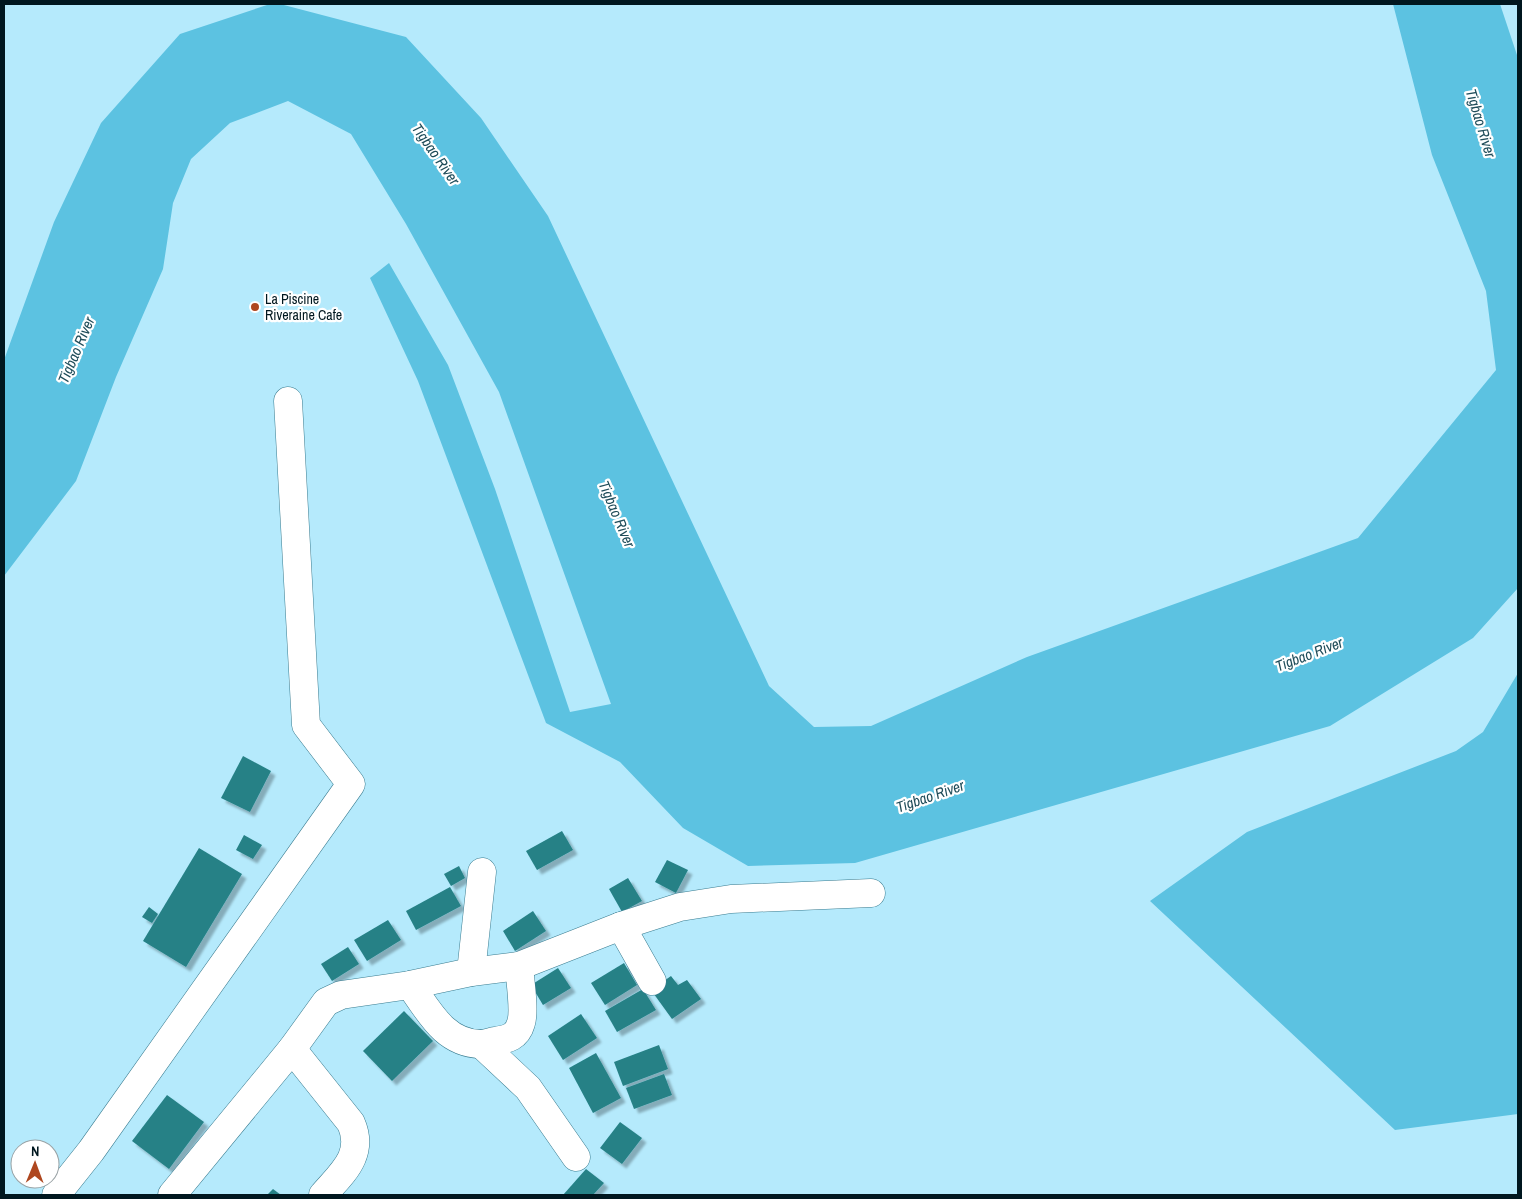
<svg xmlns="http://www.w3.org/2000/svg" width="1522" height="1199" font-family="'Archivo Narrow',sans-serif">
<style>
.water{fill:#5cc2e1}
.building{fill:#258186;filter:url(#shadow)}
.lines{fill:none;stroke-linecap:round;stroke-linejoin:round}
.minor-casing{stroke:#397c90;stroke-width:29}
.minor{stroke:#fff;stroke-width:28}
.poi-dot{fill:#ae471f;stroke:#fff;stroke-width:2}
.labels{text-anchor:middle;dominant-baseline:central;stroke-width:4.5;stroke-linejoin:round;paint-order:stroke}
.poi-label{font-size:14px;fill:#00171f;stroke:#fff;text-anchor:start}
.water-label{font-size:15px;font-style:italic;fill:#204d5a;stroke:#fff}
</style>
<defs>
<filter id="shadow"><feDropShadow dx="4.5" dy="4.5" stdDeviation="1" flood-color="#0004"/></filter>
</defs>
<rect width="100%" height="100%" fill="#b5eafc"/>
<!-- water -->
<g class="water">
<path d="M270,4H280L406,37L481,118L548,216L769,686L814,727L871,726L1027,657L1358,538L1496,370L1486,291L1432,155L1393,4H1500L1518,58V588L1473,638L1330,726L855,863L748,866L683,828L620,762L546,723L418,381L370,278L389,263L448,365L495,489L570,712L611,704L499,392L406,224L351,134L288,101L230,123L191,159L173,203L163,269L116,377L76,481L4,576V360L54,222L101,123L180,34Z"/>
<path d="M1518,673V1114L1395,1130L1150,901L1247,832L1456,751L1483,732Z"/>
</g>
<!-- building -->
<g class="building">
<path d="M243,756L271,771L250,812L221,798Z"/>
<path d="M562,831L573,850L537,870L526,851Z"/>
<path d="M244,835L262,845L253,859L236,850Z"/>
<path d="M199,848L242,874L186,967L143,941Z"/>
<path d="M667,860L688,870L676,893L655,882Z"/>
<path d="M459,866L465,878L451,886L444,874Z"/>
<path d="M628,878L642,901L622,912L609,889Z"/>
<path d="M450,887L461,906L416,930L406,911Z"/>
<path d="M149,907L158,914L152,923L142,917Z"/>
<path d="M533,911L546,931L515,951L503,931Z"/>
<path d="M388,920L401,940L367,961L354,940Z"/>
<path d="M348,947L359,964L332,981L321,964Z"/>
<path d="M624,963L637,985L605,1005L591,983Z"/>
<path d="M558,968L571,988L543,1005L531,985Z"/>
<path d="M671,976L678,985L687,980L701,999L672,1019L651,990Z"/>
<path d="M643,989L656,1010L617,1032L605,1011Z"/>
<path d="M404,1011L433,1041L392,1081L363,1051Z"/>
<path d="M581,1014L597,1038L563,1060L548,1036Z"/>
<path d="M659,1045L668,1069L623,1086L614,1062Z"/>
<path d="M596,1053L621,1098L593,1113L569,1068Z"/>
<path d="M664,1074L672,1095L634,1109L626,1088Z"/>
<path d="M167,1095L204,1122L169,1169L132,1141Z"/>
<path d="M620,1122L642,1138L622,1164L600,1148Z"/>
<path d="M586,1169L604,1183L593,1195H563Z"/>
<path d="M273,1189L281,1195H267Z"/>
</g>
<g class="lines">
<!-- minor casing -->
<g class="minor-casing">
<g id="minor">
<path d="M621,926L652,981"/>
<path d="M471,972L482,872"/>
<path d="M410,985C429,1011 444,1043 480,1044C485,1044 490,1042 495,1041C508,1039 517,1037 521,1023C525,1011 520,980 519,966"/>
<path d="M481,1044L528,1088L576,1157"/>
<path d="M292,1049L351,1123C365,1155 342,1173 323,1195"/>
<path d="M56,1195L91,1151L351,784L306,725L288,401"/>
<path d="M172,1195L292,1049L326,1002L341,995L410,985L471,972L519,966L621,926L680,907L731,899L871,893"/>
</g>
</g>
<!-- minor -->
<use href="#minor" class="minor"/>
</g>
<!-- markers -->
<circle class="poi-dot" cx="255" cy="307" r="5"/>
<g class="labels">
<!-- poi labels -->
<g class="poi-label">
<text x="265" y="299">La Piscine<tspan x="265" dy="16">Riveraine Cafe</tspan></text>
</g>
<!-- water labels -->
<g class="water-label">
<text transform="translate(1481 123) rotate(73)">Tigbao River</text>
<text transform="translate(436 154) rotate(55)">Tigbao River</text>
<text transform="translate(76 350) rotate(-67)">Tigbao River</text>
<text transform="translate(617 514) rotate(67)">Tigbao River</text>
<text transform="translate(1309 654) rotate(-21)">Tigbao River</text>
<text transform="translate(930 796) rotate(-19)">Tigbao River</text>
</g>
</g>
<!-- border -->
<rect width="1522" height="1199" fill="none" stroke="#00171f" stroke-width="10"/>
<!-- north arrow -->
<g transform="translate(35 1164) rotate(1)"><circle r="24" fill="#ffffff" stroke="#99a2a5"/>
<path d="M0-4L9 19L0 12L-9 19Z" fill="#ae471f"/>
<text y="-8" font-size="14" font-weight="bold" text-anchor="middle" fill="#00171f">N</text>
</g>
</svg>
